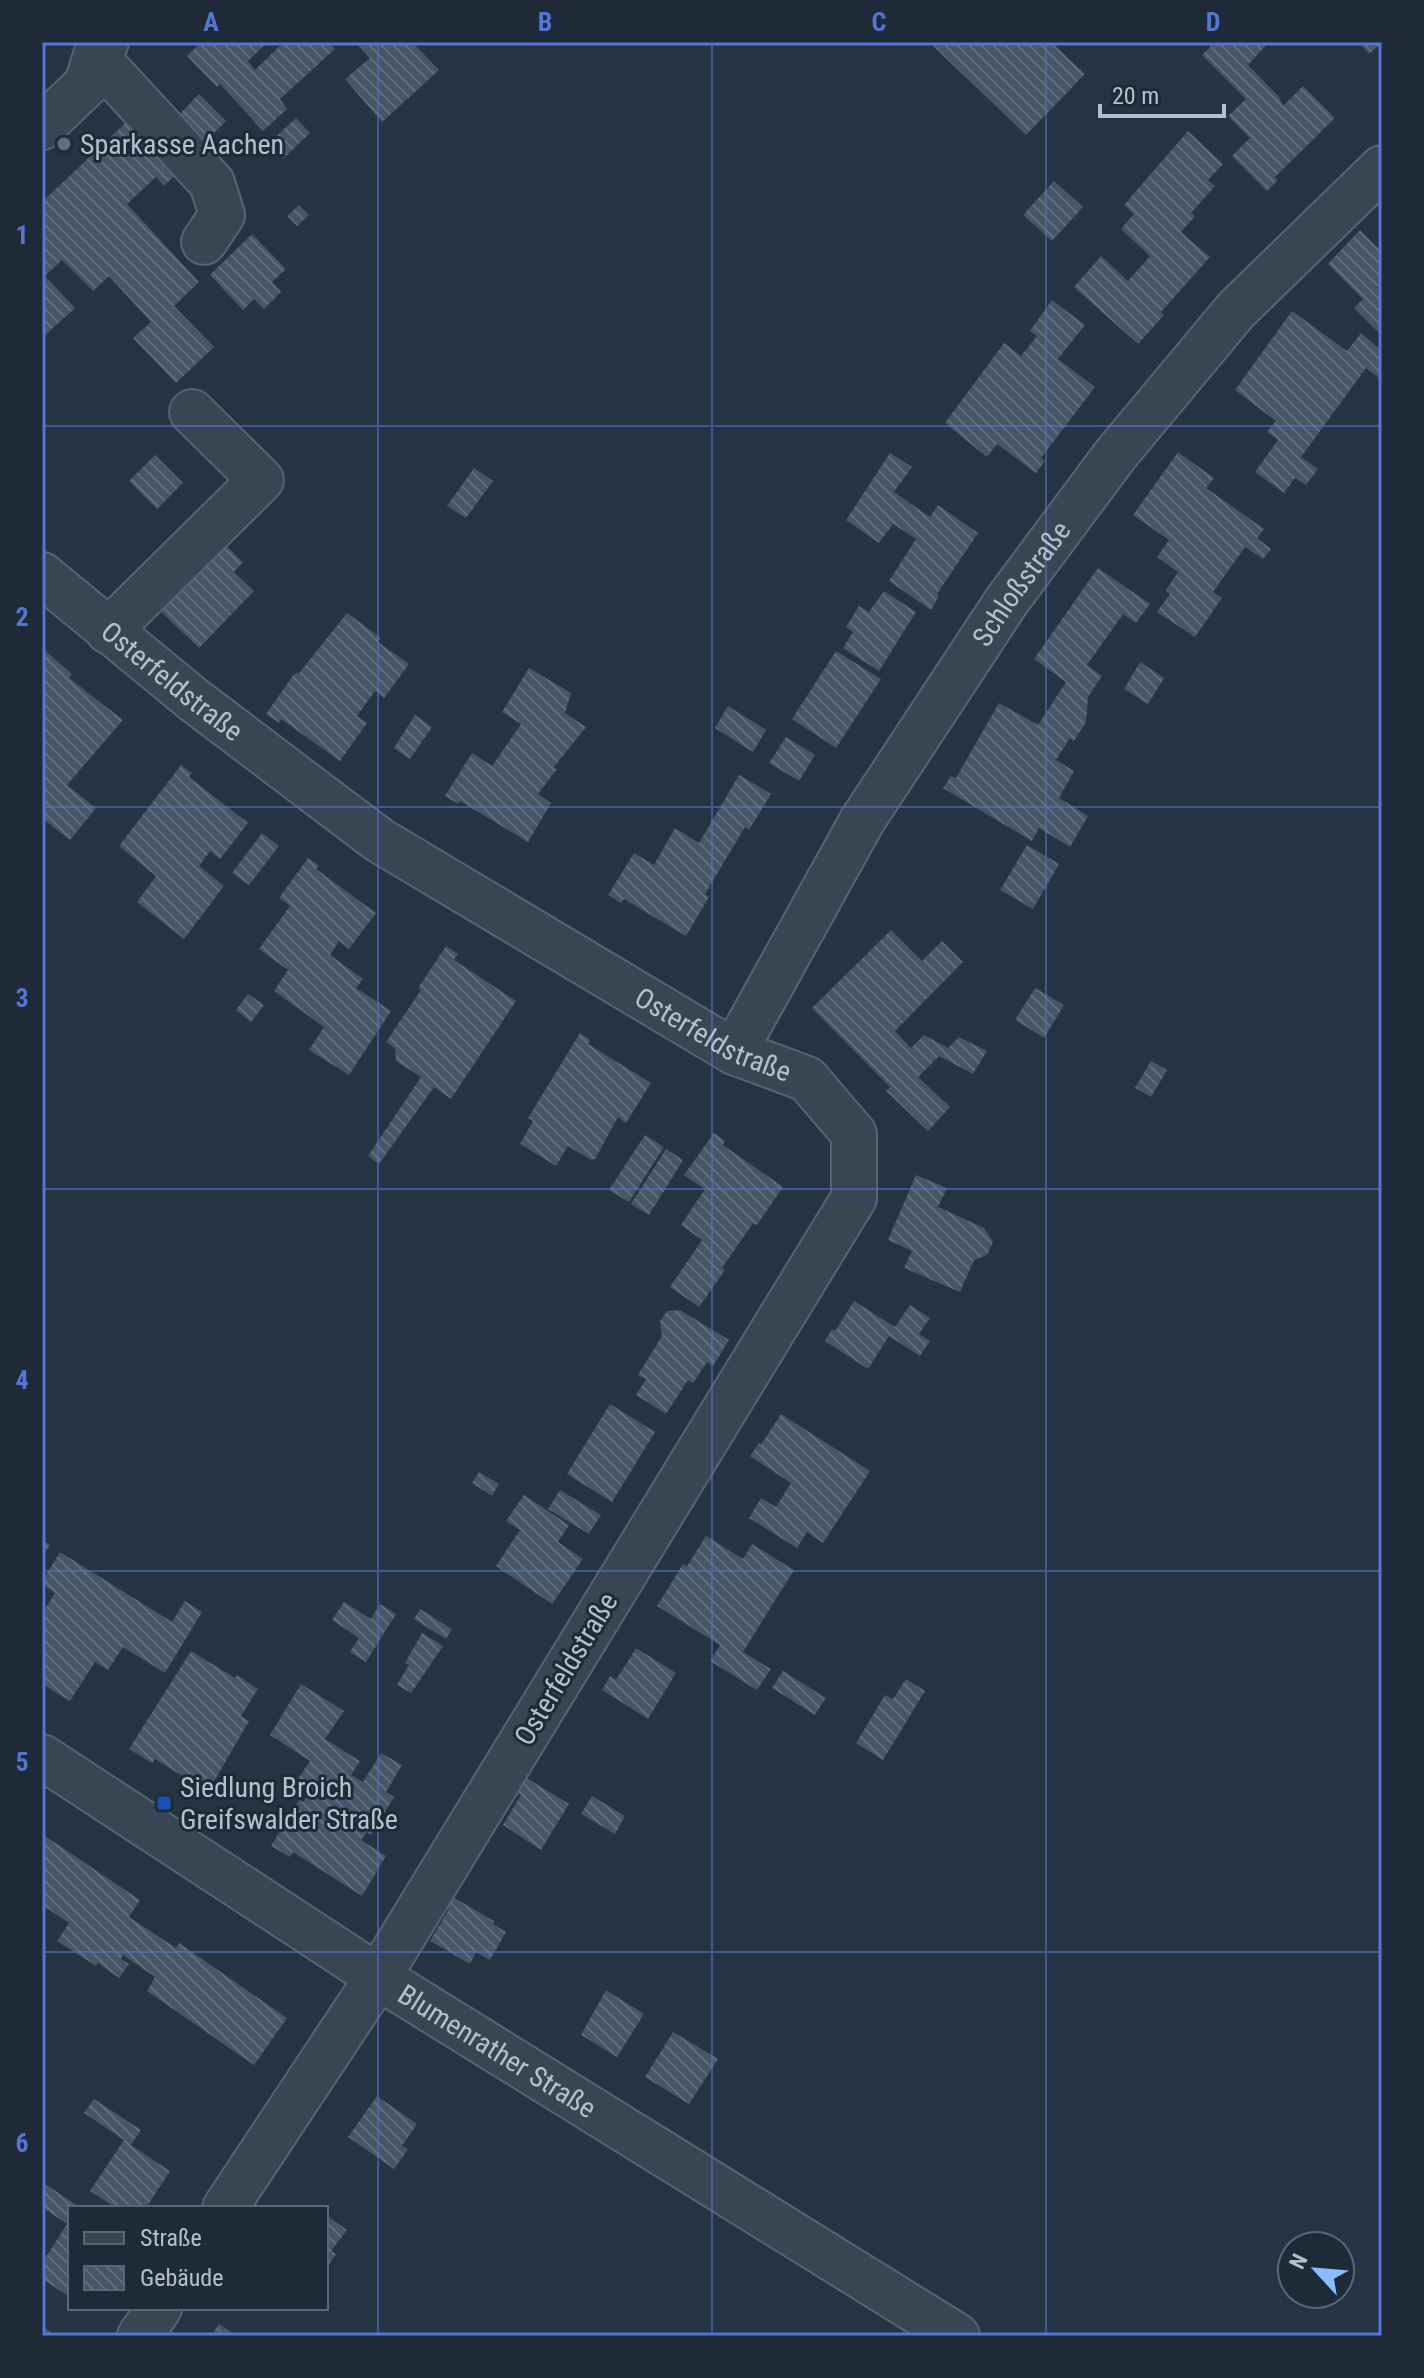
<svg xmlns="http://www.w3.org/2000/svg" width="1424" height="2378" font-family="'Roboto Condensed',sans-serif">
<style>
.building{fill:url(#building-back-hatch)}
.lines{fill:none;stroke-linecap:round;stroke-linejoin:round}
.minor-casing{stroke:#576370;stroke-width:48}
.minor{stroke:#394553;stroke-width:44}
.grid{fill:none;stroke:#5376d4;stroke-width:2;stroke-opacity:0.55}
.service-dot{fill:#5c6f8a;stroke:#1e2a38;stroke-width:3}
.transit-dot{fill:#1a4fb4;stroke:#1e2a38;stroke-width:3}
.labels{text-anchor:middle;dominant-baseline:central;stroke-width:6;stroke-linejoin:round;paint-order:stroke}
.poi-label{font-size:28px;fill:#b6c0cc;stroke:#1e2a38;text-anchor:start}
.street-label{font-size:28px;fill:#b6c0cc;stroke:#1e2a38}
.neatline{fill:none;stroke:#5376d4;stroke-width:3}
.grid-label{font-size:26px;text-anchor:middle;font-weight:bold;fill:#5376d4}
</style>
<defs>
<pattern id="building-back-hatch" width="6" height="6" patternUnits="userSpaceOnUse" patternTransform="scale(2)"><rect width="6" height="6" fill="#465567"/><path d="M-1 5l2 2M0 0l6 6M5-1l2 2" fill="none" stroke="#5e6c7c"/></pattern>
</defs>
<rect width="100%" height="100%" fill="#253343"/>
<!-- building -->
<g class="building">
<path d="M201,42H268L248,61L255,70L284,42H328L335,49L280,99L287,109L263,131L220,84L217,87L187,56Z"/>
<path d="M355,42H412L439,70L382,122L345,79L370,58Z"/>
<path d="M929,42H1051L1085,74L1026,135Z"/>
<path d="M1215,42H1269L1248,65L1279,97L1283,106L1303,86L1335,118L1275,177L1278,180L1267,191L1232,156L1250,138L1228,116L1246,99L1202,55Z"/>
<path d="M1359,42H1382V43L1369,54Z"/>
<path d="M199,94L226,121L199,148L172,122Z"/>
<path d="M137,112L181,169L164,186L156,177L127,204L199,282L174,306L214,347L176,383L133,338L151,322L109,276L93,291L62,260L45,276L75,308L44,336L42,334V202Z"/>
<path d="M296,118L310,133L284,158L270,142Z"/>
<path d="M1188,131L1223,164L1208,180L1215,186L1191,213L1195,216L1181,232L1210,257L1161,312L1164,315L1138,344L1074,287L1101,256L1128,281L1150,256L1121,229L1134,214L1124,205Z"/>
<path d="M1054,181L1083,207L1052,241L1023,215Z"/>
<path d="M299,205L309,215L297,226L287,216Z"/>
<path d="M1360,230L1382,252V282L1377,287L1382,292V336L1354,308L1363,299L1328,264Z"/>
<path d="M252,234L286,269L272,282L281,292L264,309L254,299L243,310L210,275Z"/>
<path d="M1052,300L1085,325L1058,359L1095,387L1041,458L1045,461L1036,473L997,444L987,457L945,423L1004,343L1021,356L1037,336L1030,331Z"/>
<path d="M1292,311L1347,351L1361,333L1382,351V380L1366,368L1301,457L1318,469L1306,485L1295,478L1284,493L1255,472L1278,440L1267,432L1276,421L1235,390Z"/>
<path d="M1178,452L1214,478L1206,488L1264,529L1257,538L1271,549L1263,559L1245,547L1213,592L1222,598L1195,637L1157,612L1170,594L1166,590L1178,572L1157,557L1169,540L1133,515Z"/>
<path d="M890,453L912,467L894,492L930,517L938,505L978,533L937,594L939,596L931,610L889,581L916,539L893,524L879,543L846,520Z"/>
<path d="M155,455L183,483L157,509L129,481Z"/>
<path d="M474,468L493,481L466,518L447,506Z"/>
<path d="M219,539L243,562L234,572L254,591L199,648L155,606Z"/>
<path d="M1098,568L1150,604L1136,623L1123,614L1087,665L1102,676L1088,697L1086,722L1074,741L1070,738L1056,760L1074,771L1059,798L1088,816L1070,847L1039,828L1032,841L943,788L951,776L956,778L999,703L1038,725L1066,682L1034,659Z"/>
<path d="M884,591L916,612L879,671L843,648L853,632L846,627L859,606L869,612Z"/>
<path d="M347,613L381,638L378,642L409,664L384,698L375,691L357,716L367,723L340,761L281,719L279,723L266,714L294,674L299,673Z"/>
<path d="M42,648L72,674L69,678L123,720L67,785L96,808L70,840L42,818Z"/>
<path d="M836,651L881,679L836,748L792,719Z"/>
<path d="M1140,662L1164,678L1148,704L1124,689Z"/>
<path d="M529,668L571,693L565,713L586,727L554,767L557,769L538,794L551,803L528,842L460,801L458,804L445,796L472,753L492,766L521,724L502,712Z"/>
<path d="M728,706L766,730L753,752L715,728Z"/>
<path d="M415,715L432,727L410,759L394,748Z"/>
<path d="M786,737L815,755L799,781L769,763Z"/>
<path d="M181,765L192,773L189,777L248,823L220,859L210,851L199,866L224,886L184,939L137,902L156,876L119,846Z"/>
<path d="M739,775L771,794L749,830L745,827L705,894L709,897L686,936L624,899L621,903L608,895L634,853L654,865L675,828L699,843Z"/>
<path d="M262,833L279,846L249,885L232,873Z"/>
<path d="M1027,845L1059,864L1033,909L1000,890Z"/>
<path d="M308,858L319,866L316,869L376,913L349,949L339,941L330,955L363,979L356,988L391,1011L349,1075L309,1050L324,1027L274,991L288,970L259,949L290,906L279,898Z"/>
<path d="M891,930L922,961L942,941L963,962L895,1031L911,1048L924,1035L948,1048L959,1037L987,1051L973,1074L939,1056L918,1077L950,1107L928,1131L886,1091L890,1087L812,1008Z"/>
<path d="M446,946L458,954L454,960L516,1001L451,1099L434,1087L379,1164L368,1156L421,1077L396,1061L395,1048L386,1042L421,990L418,988Z"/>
<path d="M1035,988L1064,1005L1044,1038L1015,1020Z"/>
<path d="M248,994L264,1005L251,1022L236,1010Z"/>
<path d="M580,1033L590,1040L588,1044L651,1083L626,1123L618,1117L595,1159L591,1160L568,1146L556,1166L520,1144L533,1121L528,1118Z"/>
<path d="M1151,1061L1167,1070L1151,1097L1135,1088Z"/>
<path d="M714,1133L725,1141L723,1145L783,1187L757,1225L753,1223L722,1268L725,1270L699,1307L670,1287L702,1240L681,1225L705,1189L684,1175Z"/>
<path d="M645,1135L664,1147L629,1202L609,1190Z"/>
<path d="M666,1149L683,1160L649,1215L631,1204Z"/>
<path d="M916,1175L947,1188L938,1207L984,1228L993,1242L987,1255L974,1260L960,1292L904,1268L912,1251L888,1240Z"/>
<path d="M854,1301L895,1327L910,1305L930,1318L919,1334L930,1341L920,1356L889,1336L868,1369L825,1341L832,1329L835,1331Z"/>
<path d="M680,1310L729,1340L713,1366L707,1362L693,1383L688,1380L666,1414L636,1395L646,1379L638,1375L662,1336L660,1321L667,1311Z"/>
<path d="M610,1404L655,1432L612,1502L567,1474Z"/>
<path d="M781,1414L870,1471L823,1543L807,1532L797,1548L749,1518L761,1498L776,1507L791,1483L750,1456L759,1443L761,1445Z"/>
<path d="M479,1472L499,1484L492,1496L472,1483Z"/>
<path d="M560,1490L601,1515L589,1534L548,1509Z"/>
<path d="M524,1495L569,1525L558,1542L583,1559L552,1604L496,1566L520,1530L506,1521Z"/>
<path d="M706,1536L743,1559L752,1544L794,1570L743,1652L771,1669L757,1690L710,1661L720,1645L657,1606L683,1564L687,1566Z"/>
<path d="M42,1540L50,1545L42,1557Z"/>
<path d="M60,1552L172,1622L185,1601L202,1612L165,1673L123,1647L108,1670L95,1662L70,1701L42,1684V1614L55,1593L42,1584V1581Z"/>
<path d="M344,1602L371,1619L380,1604L396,1614L366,1662L350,1652L359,1638L332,1620Z"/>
<path d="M420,1609L452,1629L446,1639L414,1619Z"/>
<path d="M422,1633L443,1646L411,1693L397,1685L409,1665L405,1663Z"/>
<path d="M636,1648L676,1673L648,1719L602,1690L610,1676L616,1680Z"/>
<path d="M191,1651L235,1678L237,1675L258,1689L241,1716L249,1721L208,1792L155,1759L152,1763L129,1749Z"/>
<path d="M783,1671L826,1698L815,1715L772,1688Z"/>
<path d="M906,1679L925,1691L883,1760L856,1743L885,1695L893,1699Z"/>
<path d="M301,1684L344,1711L325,1739L360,1761L351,1775L363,1782L381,1753L402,1765L386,1792L394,1797L371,1835L367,1832L361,1840L386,1856L362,1896L293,1852L290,1857L271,1846L299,1800L303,1802L312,1788L298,1779L310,1761L270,1735Z"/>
<path d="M525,1777L569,1804L541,1850L503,1825L521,1795L517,1792Z"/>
<path d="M592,1796L625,1816L615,1834L581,1814Z"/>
<path d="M42,1834L140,1900L129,1917L176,1948L179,1943L287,2018L254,2065L147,1991L155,1977L123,1955L121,1959L129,1964L119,1978L98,1963L96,1966L57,1941L69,1923L42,1905Z"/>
<path d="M451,1896L494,1921L493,1924L506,1932L490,1960L476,1952L470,1964L430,1941L449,1909L444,1907Z"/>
<path d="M606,1990L644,2014L617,2057L581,2035Z"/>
<path d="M673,2032L718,2059L689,2104L645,2077Z"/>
<path d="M377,2096L417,2124L402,2146L408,2149L394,2169L348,2137Z"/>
<path d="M94,2099L141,2130L131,2145L170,2171L146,2208H116L90,2191L124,2140L84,2113Z"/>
<path d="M45,2184L81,2208H70V2297L42,2279V2263L67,2224L42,2207V2188Z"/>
<path d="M326,2215L347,2230L331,2251L336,2254L326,2269Z"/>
<path d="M219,2324L237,2336H211Z"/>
<path d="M42,2326L57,2336H42Z"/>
</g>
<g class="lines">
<!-- minor casing -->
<g class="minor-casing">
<g id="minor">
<path d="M96,57L212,183L222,215L204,242"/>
<path d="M42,127L87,84L98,49L106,42"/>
<path id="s1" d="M42,575L194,700L379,840L734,1052L807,1079L854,1134V1198L378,1977L225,2208"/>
<path d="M108,631L261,480L192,412"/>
<path id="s2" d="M734,1052L862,821L1006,602L1116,454L1236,310L1382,168"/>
<path id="s3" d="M42,1757L378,1977L957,2336"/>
<path d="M140,2336L159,2308"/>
</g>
</g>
<!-- minor -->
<use href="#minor" class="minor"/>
</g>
<!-- grid -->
<path class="grid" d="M378,42V2336M712,42V2336M1046,42V2336M42,426H1382M42,807H1382M42,1189H1382M42,1571H1382M42,1952H1382"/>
<!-- markers -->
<circle class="service-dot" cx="64" cy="144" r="8"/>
<rect class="transit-dot" x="156" y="1795" width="16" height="16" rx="4"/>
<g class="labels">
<!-- poi labels -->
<g class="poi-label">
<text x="80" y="144">Sparkasse Aachen</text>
<text x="180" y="1787">Siedlung Broich<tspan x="180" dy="32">Greifswalder Straße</tspan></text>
</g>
<!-- street labels -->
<g class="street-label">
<text stroke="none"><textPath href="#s2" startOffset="550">Schloßstraße</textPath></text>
<text stroke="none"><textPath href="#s1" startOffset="168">Osterfeldstraße</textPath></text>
<text stroke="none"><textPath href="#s1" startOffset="816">Osterfeldstraße</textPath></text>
<text transform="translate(566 1669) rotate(-59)">Osterfeldstraße</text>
<text stroke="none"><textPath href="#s3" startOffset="542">Blumenrather Straße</textPath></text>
</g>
</g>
<!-- border -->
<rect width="1424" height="2378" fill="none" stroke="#1e2a38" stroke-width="88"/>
<!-- legend -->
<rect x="68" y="2206" width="260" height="104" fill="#1e2a38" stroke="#5b6673" stroke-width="2"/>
<rect x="84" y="2232" width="40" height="12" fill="#394553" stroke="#5b6673" stroke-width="2"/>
<text x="140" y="2246" font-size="24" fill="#b6c0cc">Straße</text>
<rect x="84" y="2266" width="40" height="24" fill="url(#building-back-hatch)" stroke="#5b6673" stroke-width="2"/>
<text x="140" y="2286" font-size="24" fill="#b6c0cc">Gebäude</text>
<!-- north arrow -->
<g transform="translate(1316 2270) rotate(296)"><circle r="38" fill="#1e2a38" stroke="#5b6673" stroke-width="2"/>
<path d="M0-6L14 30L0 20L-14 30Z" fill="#8abbfe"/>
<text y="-12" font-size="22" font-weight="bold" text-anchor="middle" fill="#b6c0cc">N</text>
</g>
<!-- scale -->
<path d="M1100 104v12h124v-12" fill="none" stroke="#b6c0cc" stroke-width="4"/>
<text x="1112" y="104" font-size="24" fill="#b6c0cc" stroke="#1e2a38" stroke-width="6" paint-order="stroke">20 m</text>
<rect x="44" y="44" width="1336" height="2290" class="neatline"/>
<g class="grid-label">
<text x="211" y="31">A</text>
<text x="545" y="31">B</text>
<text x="879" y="31">C</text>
<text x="1213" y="31">D</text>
<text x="22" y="244">1</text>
<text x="22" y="626">2</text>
<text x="22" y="1007">3</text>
<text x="22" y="1389">4</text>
<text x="22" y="1771">5</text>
<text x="22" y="2152">6</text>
</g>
</svg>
